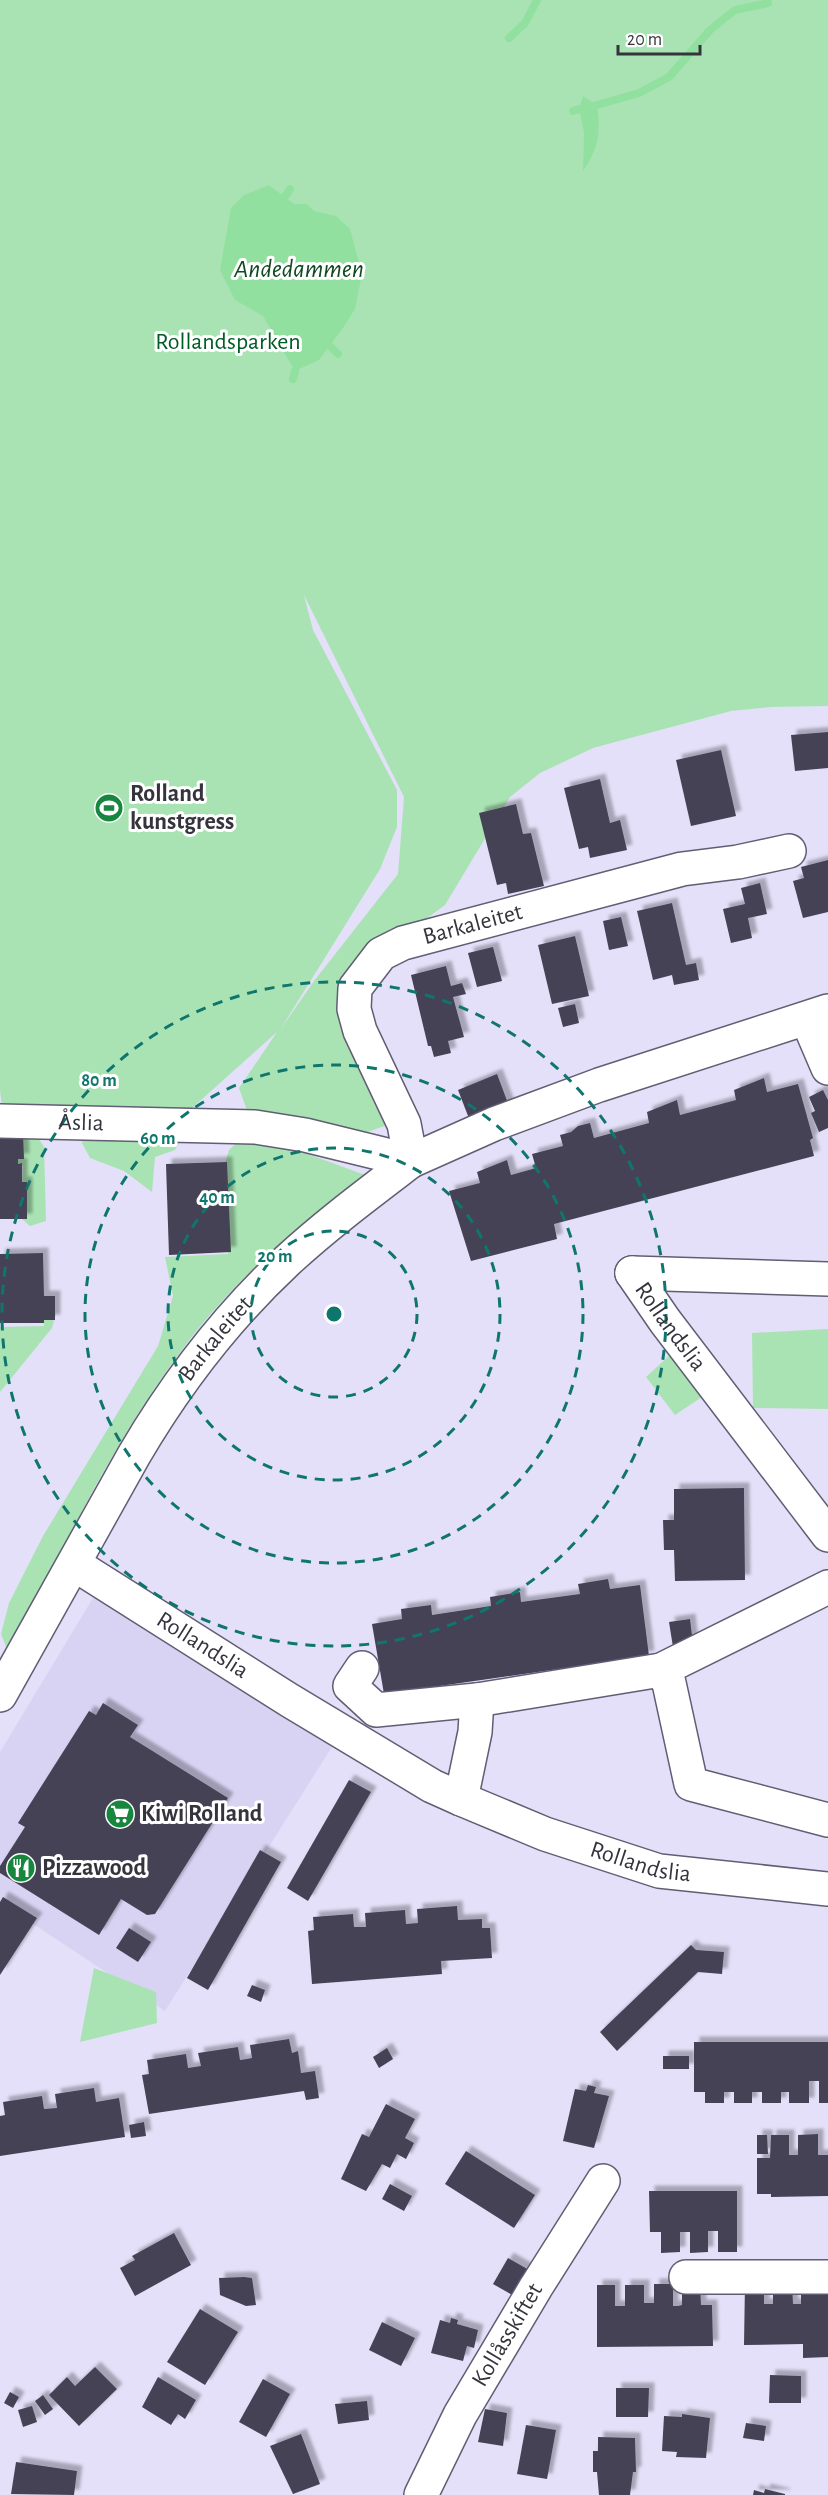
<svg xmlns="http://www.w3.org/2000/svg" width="828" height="2495" font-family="'Alegreya Sans',sans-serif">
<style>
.built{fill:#d8d3f3}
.green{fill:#a9e3b3;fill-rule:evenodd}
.water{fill:#92e0a0}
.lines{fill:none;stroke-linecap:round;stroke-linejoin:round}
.stream{stroke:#92e0a0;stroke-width:8}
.building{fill:#454256;filter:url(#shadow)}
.minor-casing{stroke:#615d73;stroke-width:36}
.minor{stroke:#fff;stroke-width:33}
.ring{fill:none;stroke:#0f766e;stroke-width:3;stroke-dasharray:10 8}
.labels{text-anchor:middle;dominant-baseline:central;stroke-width:6;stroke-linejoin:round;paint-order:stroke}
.park-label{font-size:24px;fill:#005c25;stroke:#fff}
.poi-label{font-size:24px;font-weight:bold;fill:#35343d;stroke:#fff;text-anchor:start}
.street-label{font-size:24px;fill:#35343d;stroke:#fff}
.water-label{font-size:26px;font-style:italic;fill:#0f4821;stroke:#fff}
.centre{fill:#0f766e;stroke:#fff;stroke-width:3}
.ring-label{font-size:18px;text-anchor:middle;font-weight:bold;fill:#0f766e;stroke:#fff;stroke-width:6;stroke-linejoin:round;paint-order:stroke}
</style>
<defs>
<filter id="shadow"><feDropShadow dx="5.5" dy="-5.5" stdDeviation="1.5" flood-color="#0004"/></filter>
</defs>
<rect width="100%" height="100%" fill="#e4e0f9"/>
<!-- built -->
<path class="built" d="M108,1573L342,1731L165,2011L0,1902V1752Z"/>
<!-- green -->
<g class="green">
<path d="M0,0H828V706L771,707L731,711L593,748L540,773L510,797L445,905L339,983L390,1124L362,1134L249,1116L239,1088L277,1032L173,1125L4,1121L0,1091ZM304,595L404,797L398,874L314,981L280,1030L380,869L397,827V790L313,630Z"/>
<path d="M7,1127L36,1134L44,1147L46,1221L30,1226L22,1219L27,1218V1184H22L23,1166H0Z"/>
<path d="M248,1132L365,1175C306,1222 245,1270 198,1329C119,1428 66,1542 9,1654L1,1634L9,1603L43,1536L158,1346L173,1296L165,1257L228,1254L225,1163L229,1150Z"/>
<path d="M82,1134L184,1135L175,1150L155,1157L152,1192L124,1171L90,1158L82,1143Z"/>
<path d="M56,1313L52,1328L0,1392V1327L44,1326V1314Z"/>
<path d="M828,1329V1409L753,1408L752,1333Z"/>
<path d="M671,1354L702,1397L675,1415L646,1377Z"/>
<path d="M94,1968L156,1992L157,2023L80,2042Z"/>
</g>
<!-- water -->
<g class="water">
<path d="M583,96L597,105C601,132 599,148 583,171L584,132L579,109Z"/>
<path d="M269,185L294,204H307L314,211L336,216L350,229L362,274L355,309L343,328L319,360L295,371L263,316L235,300L220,270L231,208L244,195Z"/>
</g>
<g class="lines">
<!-- stream -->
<g class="stream">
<path d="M509,38L525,23L537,0"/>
<path d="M597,105L639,93L669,77L710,30L735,10L768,3"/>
<path d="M573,111L579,109"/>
<path d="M284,198L290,189"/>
<path d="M330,346L338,354"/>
<path d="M293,379L295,371"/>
</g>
</g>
<!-- building -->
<g class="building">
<path d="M828,732V768L795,771L791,735Z"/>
<path d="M721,750L736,816L691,826L676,760Z"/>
<path d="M600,779L610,823L620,820L627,850L590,858L588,847L579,849L564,788Z"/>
<path d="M516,804L523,834L531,833L544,886L508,894L506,883L497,885L479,813Z"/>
<path d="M828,860V912L803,918L793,881L804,878L801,867Z"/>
<path d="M760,883L767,914L748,918L752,938L731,943L723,909L745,904L741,888Z"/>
<path d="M672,903L686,965L696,963L699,980L674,985L672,975L653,980L637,911Z"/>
<path d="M621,917L628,946L609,950L603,921Z"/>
<path d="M575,936L589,996L552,1004L538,945Z"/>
<path d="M493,947L502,981L477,987L468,953Z"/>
<path d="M446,966L451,986L462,983L466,994L453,997L464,1037L448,1041L451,1053L434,1057L431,1046H428L411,975Z"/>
<path d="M575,1004L579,1023L563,1027L558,1008Z"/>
<path d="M497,1074L509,1106L470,1121L458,1090Z"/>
<path d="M764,1078L767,1092L798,1084L813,1138L810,1140L814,1156L554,1224L557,1239L471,1261L449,1191L480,1183L477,1172L507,1160L511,1175L536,1168L532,1154L563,1146L560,1135L571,1132L578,1126L590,1123L594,1138L649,1123L647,1112L677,1100L680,1115L736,1100L734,1090Z"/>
<path d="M823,1090L828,1100V1128L819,1132L811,1113L815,1111L809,1097Z"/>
<path d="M23,1132L24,1159H18V1164L22,1163V1182H27V1219H0V1133Z"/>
<path d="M227,1162L231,1252L169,1255L166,1164Z"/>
<path d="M43,1253L44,1296H55V1320H44V1323H0V1254Z"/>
<path d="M744,1488L745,1580L675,1581L674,1550H664L663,1520H674V1489Z"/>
<path d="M608,1579L610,1589L640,1585L649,1656L384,1694L372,1624L402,1619L401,1609L431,1605L432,1615L491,1606L490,1597L520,1592L521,1602L580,1594L578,1584Z"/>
<path d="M690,1619L693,1644L673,1647L669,1622Z"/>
<path d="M103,1703L138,1725L130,1737L228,1798L155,1914L147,1915L121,1899L99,1935L0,1873V1866L25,1827L18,1823L89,1711L96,1715Z"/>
<path d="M349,1780L371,1792L308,1901L287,1888Z"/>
<path d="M260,1850L281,1862L208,1990L187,1978Z"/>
<path d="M3,1897L37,1918L0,1975V1902Z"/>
<path d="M457,1906L458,1920L482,1919V1928H490L492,1958L441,1961L442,1974L312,1984L308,1931L314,1930L313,1917L353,1914L354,1927H366L365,1913L405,1910L406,1924L418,1923L417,1909Z"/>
<path d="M129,1928L151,1942L138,1962L116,1948Z"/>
<path d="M691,1945L696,1950L724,1952L722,1974L698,1972L617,2051L600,2032Z"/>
<path d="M252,1985L265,1990L261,2002L247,1996Z"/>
<path d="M289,2039L292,2053L298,2051L301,2073L315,2071L319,2098L306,2100L304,2091L149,2114L142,2075L149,2074L147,2060L186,2054L188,2068L201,2066L198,2053L238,2047L240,2060L247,2059L252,2058L250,2045Z"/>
<path d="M694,2042H828V2103H819V2081H809V2103H789V2092H781V2103H762V2092H752V2103H734V2092H724V2103H705V2092H694Z"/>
<path d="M387,2048L393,2059L379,2068L373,2057Z"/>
<rect x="663" y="2056" width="26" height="13"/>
<path d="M588,2085L596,2087L594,2093L609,2096L594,2148L563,2141L575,2089L586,2091Z"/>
<path d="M94,2088L96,2102L119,2098L125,2137L0,2156V2116L5,2115L3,2102L42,2096L44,2109L57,2108L55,2094Z"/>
<path d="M386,2104L415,2119L405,2138L414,2143L406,2159L397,2154L390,2168L382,2164L366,2191L341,2179L362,2134L369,2137Z"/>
<path d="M144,2122L146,2136L131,2138L129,2125Z"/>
<path d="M818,2134V2155H828V2196L771,2197V2194H757V2158H770L771,2135H789V2155H798V2135Z"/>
<path d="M757,2135H767L768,2154H757Z"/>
<path d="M466,2151L535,2195L514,2228L445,2184Z"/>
<path d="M390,2184L412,2196L404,2211L382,2199Z"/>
<path d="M649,2191H737V2252H718V2231H708V2252L690,2253V2232H680V2252L661,2253V2232H650Z"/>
<path d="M174,2233L191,2265L135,2296L120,2268L135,2260L132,2256Z"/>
<path d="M508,2258L536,2274L521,2300L493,2284Z"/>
<path d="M244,2277L252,2278L256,2305L246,2306L220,2295L219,2278Z"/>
<path d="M745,2283H764V2304H773V2283H792L793,2304H801V2283L828,2290V2357L803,2358V2344L744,2345Z"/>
<path d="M654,2284H673V2306H678L682,2305V2284H700L701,2305H712L713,2346L597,2347V2285H615V2306H625V2285H644V2303H654Z"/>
<path d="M200,2309L238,2332L205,2385L167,2362Z"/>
<path d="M451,2318L458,2320L457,2324L478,2330L474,2348L467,2346L463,2361L431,2353L440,2320L450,2323Z"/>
<path d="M382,2322L415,2338L401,2366L369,2350Z"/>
<path d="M95,2367L117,2389L79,2426L49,2395L67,2377L75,2386Z"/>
<path d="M770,2375L801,2376V2403H769Z"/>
<path d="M158,2377L196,2400L185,2419L178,2414L171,2425L142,2407Z"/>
<path d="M263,2379L290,2394L266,2437L239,2422Z"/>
<path d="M616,2388H649L648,2417H616Z"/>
<path d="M10,2392L19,2397L13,2408L4,2403Z"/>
<path d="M43,2395L53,2409L45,2415L35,2401Z"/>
<path d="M367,2401L369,2420L338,2424L335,2404Z"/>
<path d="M32,2406L37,2422L23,2427L18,2410Z"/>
<path d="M485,2409L507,2413L503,2446L478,2442Z"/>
<path d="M682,2414L710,2418L706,2458L676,2457L677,2452L662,2451L664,2416L682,2417Z"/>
<path d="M746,2423L766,2426L764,2441L743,2438Z"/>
<path d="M526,2425L556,2430L547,2479L517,2474Z"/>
<path d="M301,2434L320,2484L293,2494L270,2446Z"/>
<path d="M598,2437L635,2438L636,2472H633L630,2495H599L597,2472H593V2451H598Z"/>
<path d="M16,2462L77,2471L74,2495L11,2494Z"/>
<path d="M765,2489L785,2494V2495H753L754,2490L764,2493Z"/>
</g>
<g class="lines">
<!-- minor casing -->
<g class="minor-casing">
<g id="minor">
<path d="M807,1019L828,1068"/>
<path id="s1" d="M0,1121L255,1127L305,1135L411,1161L494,1124L599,1085L828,1011"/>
<path id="s2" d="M632,1273L665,1321L828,1535"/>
<path d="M632,1273L828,1279"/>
<path id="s3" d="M74,1564L289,1700L432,1786L461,1799L545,1834L659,1871L828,1889"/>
<path d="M362,1668L350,1686L376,1710L477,1700L661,1670L828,1587"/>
<path d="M661,1670L669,1683L691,1784L828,1820"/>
<path id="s4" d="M0,1695L134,1455C175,1385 227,1317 287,1261C326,1225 369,1193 411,1161L404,1124L360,1031L354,1009L355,988L381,954L403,943L682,869L738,862L789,851"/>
<path d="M461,1799L475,1732L477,1700"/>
<path d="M686,2277H828"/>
<path id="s5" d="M421,2495L460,2415L536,2287L603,2181"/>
</g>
</g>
<!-- minor -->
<use href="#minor" class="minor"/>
</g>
<!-- distance rings -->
<g class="ring">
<circle cx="334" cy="1314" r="83"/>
<circle cx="334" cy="1314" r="166"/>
<circle cx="334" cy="1314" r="249"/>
<circle cx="334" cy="1314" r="332"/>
</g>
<!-- icons -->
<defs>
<g id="stadium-disc" transform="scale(1.5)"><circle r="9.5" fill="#17863e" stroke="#fff"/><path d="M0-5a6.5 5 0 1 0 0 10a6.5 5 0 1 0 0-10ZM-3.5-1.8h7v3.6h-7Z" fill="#fff"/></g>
<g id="supermarket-disc" transform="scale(1.5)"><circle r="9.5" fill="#17863e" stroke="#fff"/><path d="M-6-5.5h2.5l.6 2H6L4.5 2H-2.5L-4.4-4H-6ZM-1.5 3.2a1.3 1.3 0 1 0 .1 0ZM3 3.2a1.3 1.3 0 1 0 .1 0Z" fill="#fff"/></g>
<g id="restaurant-disc" transform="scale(1.5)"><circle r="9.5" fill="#17863e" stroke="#fff"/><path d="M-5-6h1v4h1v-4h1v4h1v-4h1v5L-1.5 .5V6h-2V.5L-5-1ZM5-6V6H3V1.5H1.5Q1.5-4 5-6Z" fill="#fff"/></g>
</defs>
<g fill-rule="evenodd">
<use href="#stadium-disc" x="109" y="808"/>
<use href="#supermarket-disc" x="120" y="1814"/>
<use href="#restaurant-disc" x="21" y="1868"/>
</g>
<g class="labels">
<!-- park labels -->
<g class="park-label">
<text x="228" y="342">Rollandsparken</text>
</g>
<!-- poi labels -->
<g class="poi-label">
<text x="130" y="794">Rolland<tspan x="130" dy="28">kunstgress</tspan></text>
<text x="141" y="1814">Kiwi Rolland</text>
<text x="42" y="1868">Pizzawood</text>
</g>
<!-- street labels -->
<g class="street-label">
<text stroke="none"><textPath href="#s4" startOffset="1006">Barkaleitet</textPath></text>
<text stroke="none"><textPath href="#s1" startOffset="81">Åslia</textPath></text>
<text stroke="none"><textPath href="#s2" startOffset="66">Rollandslia</textPath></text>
<text stroke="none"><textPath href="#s4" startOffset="417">Barkaleitet</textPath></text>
<text stroke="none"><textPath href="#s3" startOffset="152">Rollandslia</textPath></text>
<text stroke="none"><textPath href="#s3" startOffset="644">Rollandslia</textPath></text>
<text stroke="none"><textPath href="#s5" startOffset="182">Kollåsskiftet</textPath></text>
</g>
<!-- water labels -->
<g class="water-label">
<text x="299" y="269">Andedammen</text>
</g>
</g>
<circle cx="334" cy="1314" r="9" class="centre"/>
<g class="ring-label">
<text x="99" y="1086">80 m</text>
<text x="158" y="1144">60 m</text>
<text x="217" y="1203">40 m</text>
<text x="275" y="1262">20 m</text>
</g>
<!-- scale -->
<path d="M618 45v9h82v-9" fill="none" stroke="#35343d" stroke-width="3"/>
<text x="627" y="45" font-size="18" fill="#35343d" stroke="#ffffff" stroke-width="4.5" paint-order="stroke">20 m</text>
</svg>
